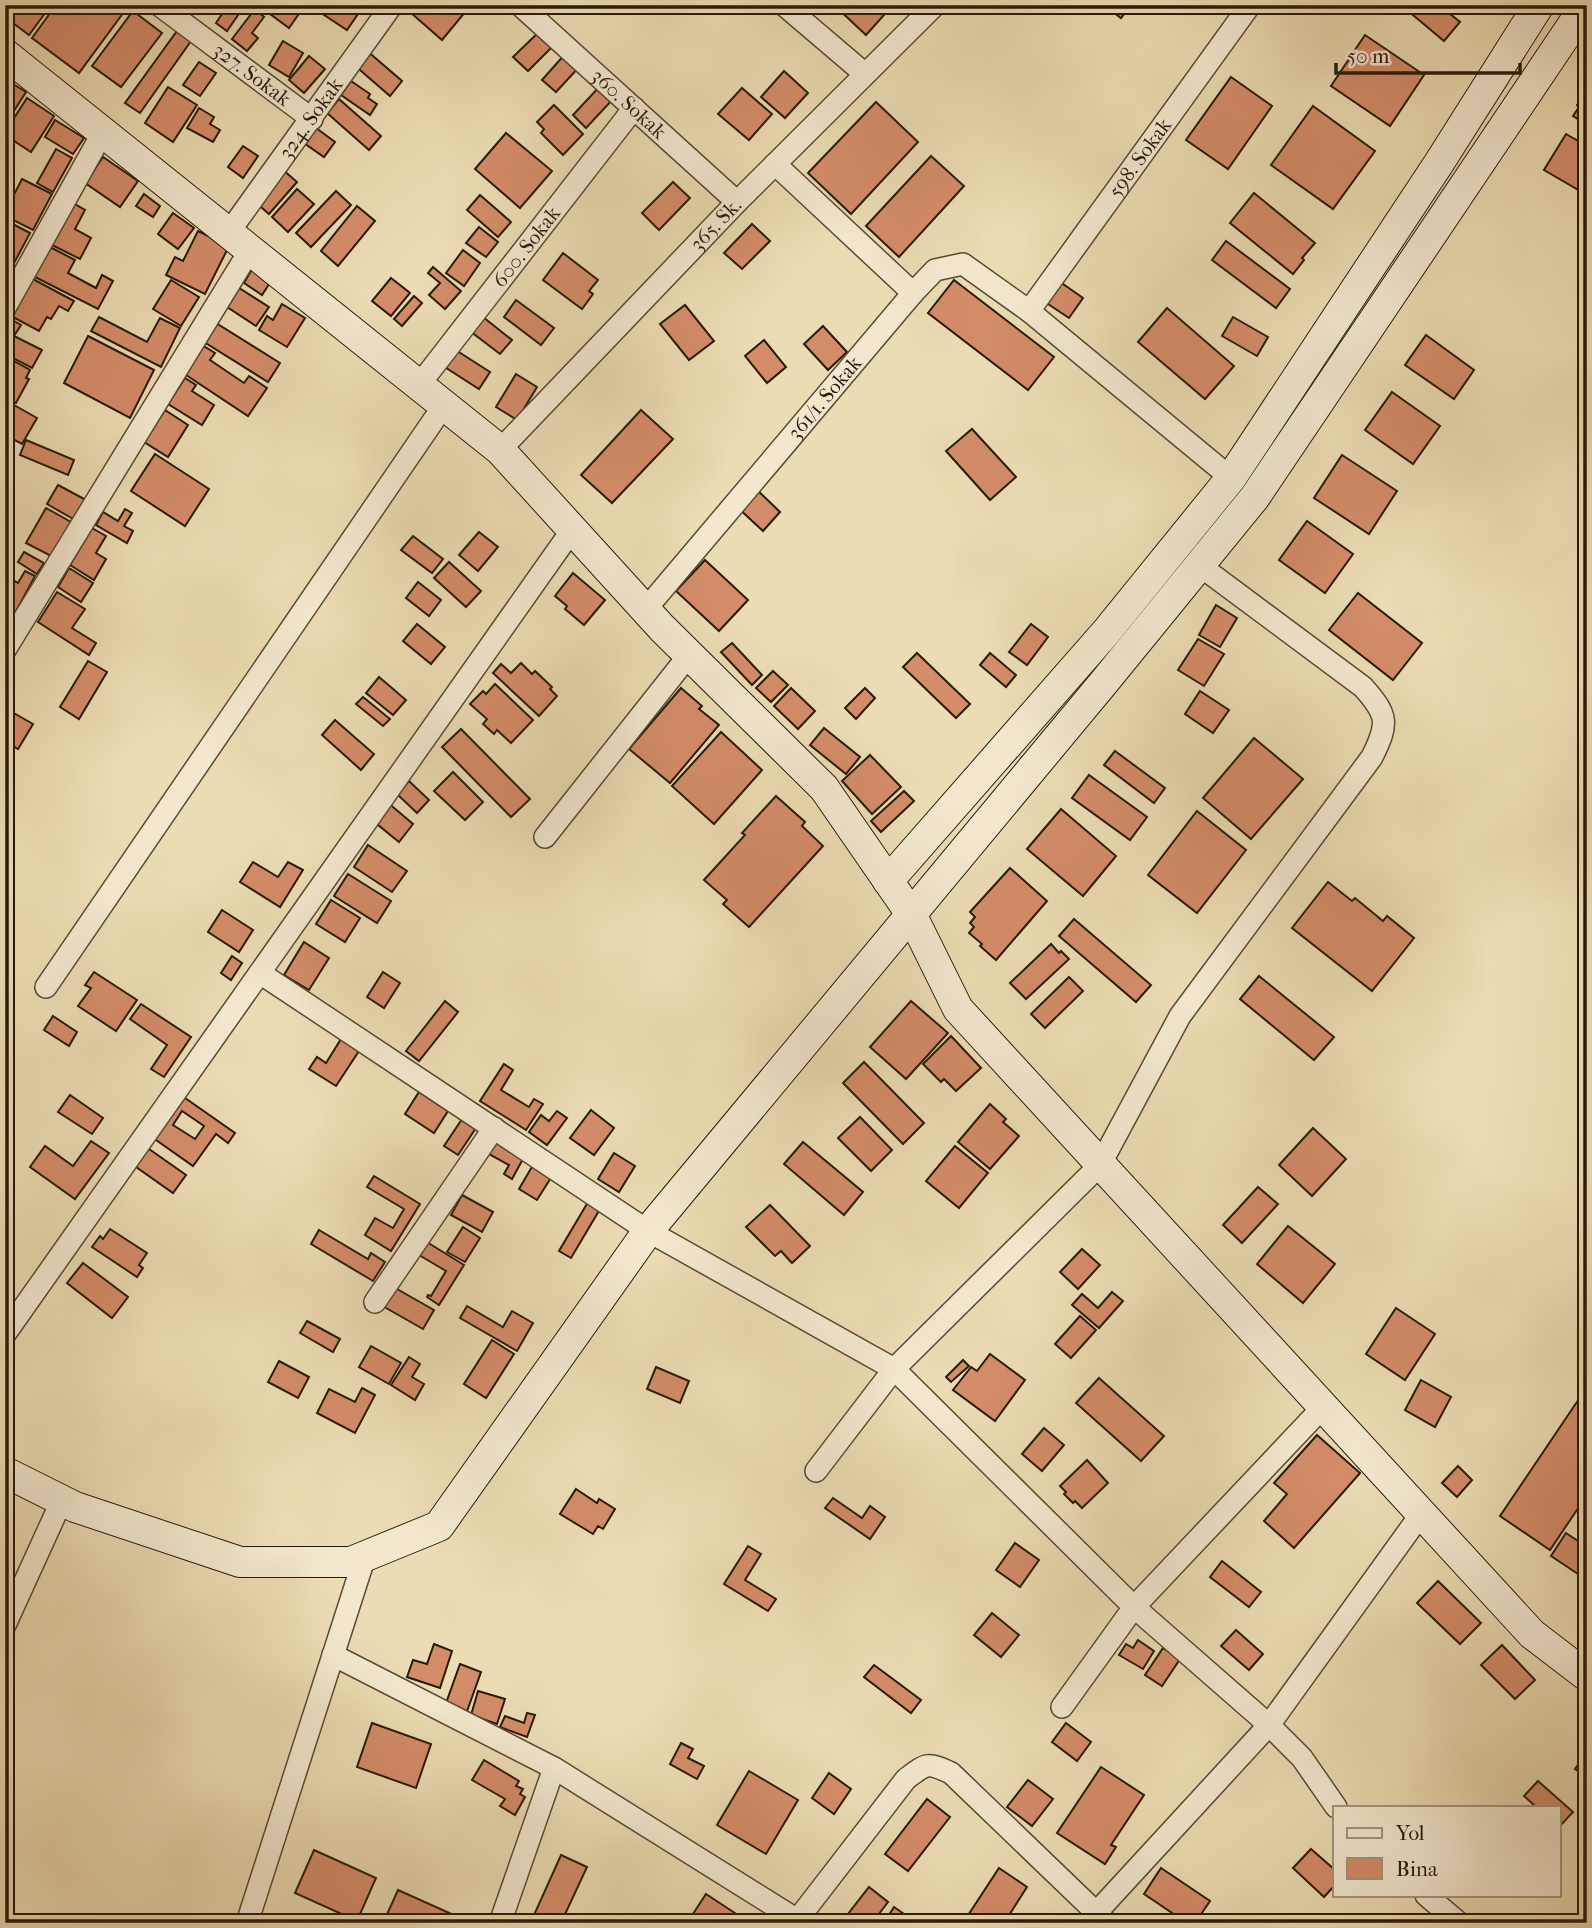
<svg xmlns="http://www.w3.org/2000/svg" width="1592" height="1928" font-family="'IM FELL French Canon',serif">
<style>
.building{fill:#d48c69;stroke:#281a0a;stroke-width:2;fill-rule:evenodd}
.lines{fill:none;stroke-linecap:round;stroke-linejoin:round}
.street-casing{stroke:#594a34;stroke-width:24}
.secondary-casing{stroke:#281a0a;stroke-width:32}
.street{stroke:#f3e8ce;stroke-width:21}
.secondary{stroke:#f3e8ce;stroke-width:30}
.labels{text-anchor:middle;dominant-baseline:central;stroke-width:7;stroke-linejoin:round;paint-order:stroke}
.street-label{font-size:21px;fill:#281a0a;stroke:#f3e8ce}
</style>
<rect width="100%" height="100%" fill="#ecdcb3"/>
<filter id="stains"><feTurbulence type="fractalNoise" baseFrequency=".00286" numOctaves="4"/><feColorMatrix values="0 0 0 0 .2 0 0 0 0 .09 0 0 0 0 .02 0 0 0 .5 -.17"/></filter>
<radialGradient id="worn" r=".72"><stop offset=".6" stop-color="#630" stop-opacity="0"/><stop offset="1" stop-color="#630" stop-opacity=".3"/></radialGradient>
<!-- building -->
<g class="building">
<path d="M5,5H51L29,35L5,17Z"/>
<path d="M56,5H129L79,73L32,38Z"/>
<path d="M228,5H245L227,31L216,23Z"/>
<path d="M276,5H305L289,28L270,14Z"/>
<path d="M313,5H364L347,30L312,7Z"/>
<path d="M404,5H471L442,40L403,6Z"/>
<path d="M837,5H893L866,35L836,7Z"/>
<path d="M1104,5H1131L1121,18Z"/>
<path d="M1401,5H1439L1460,22L1444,41Z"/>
<path d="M255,9L264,17L252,33L258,38L247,51L232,39Z"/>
<path d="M133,11L162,33L121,87L92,66Z"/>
<path d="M542,29L556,43L528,71L513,57Z"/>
<path d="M177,31L191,41L140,113L125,103Z"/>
<path d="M1365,35L1424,75L1390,126L1331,86Z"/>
<path d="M283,41L303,53L289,77L269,65Z"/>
<path d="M366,50L402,81L390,96L353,64Z"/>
<path d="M566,53L580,66L556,92L542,80Z"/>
<path d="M309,56L325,69L304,93L289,80Z"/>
<path d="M199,62L216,73L200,96L183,85Z"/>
<path d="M784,71L808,93L785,118L761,97Z"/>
<path d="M1231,77L1272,106L1228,169L1186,140Z"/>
<path d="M5,79L26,92L5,125Z"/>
<path d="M351,81L370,94L368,98L377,104L370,115L341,95Z"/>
<path d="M601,85L614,98L586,128L573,115Z"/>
<path d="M168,87L197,105L173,142L145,123Z"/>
<path d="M742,88L772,114L749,140L718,114Z"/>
<path d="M1585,92L1587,93V125L1573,116L1579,107L1577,105Z"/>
<path d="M27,98L54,116L31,152L5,135V132Z"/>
<path d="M339,99L381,136L369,150L327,113Z"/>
<path d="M876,102L918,142L851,214L808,173Z"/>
<path d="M554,105L583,134L563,155L541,133L544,129L537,122Z"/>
<path d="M1313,106L1375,151L1333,209L1271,165Z"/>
<path d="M199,108L214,117L210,124L220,130L213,142L187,128Z"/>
<path d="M55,120L84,138L73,154L45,137Z"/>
<path d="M312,125L335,142L324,157L301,141Z"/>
<path d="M506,133L552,171L520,208L475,169Z"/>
<path d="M1566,134L1587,146V195L1544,170Z"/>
<path d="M243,146L258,156L243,178L228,167Z"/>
<path d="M56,149L72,158L53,192L37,183Z"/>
<path d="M931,156L964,186L899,257L866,226Z"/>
<path d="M103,157L138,181L120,207L85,183Z"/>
<path d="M282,169L297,182L269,214L254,201Z"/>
<path d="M22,179L52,194L33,230L5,216V212Z"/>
<path d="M673,182L690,198L659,230L642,213Z"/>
<path d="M297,189L314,204L288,232L272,217Z"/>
<path d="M336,191L351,205L311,247L296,233Z"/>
<path d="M1254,193L1315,243L1302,258L1304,260L1293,274L1230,223Z"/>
<path d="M144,194L160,206L153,217L136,206Z"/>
<path d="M480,195L511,222L498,237L467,210Z"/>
<path d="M73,203L85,210L75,229L91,238L80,259L50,244Z"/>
<path d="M357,206L375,221L338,266L321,251Z"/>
<path d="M173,213L194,228L178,249L158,234Z"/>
<path d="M5,220L30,233L13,265L5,261Z"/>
<path d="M752,224L770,241L742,269L724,253Z"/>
<path d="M479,227L498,242L486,257L466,243Z"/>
<path d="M198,231L229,246L205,294L166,275L175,257L183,261Z"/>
<path d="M1226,241L1290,289L1276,308L1212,260Z"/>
<path d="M48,246L75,260L68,273L96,288L102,275L113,281L98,309L33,276Z"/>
<path d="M463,250L480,263L464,286L446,273Z"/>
<path d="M563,253L598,280L589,291L593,294L582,309L543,280Z"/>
<path d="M433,267L461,291L445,309L429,295L440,283L428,273Z"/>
<path d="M252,269L271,281L262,295L244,283Z"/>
<path d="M31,278L74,301L68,311L59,306L51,319L47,317L39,331L11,316Z"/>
<path d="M391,278L410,293L391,316L372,301Z"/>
<path d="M1056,279L1083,298L1069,318L1042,300Z"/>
<path d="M171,280L199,297L181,326L153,309Z"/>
<path d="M954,280L1054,357L1028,390L928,313Z"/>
<path d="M236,286L269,307L256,326L224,305Z"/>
<path d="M414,296L422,303L402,326L394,319Z"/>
<path d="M516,300L554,328L541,345L504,317Z"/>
<path d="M282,304L305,318L287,347L259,330L267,316L273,320Z"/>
<path d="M685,305L714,341L689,360L660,324Z"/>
<path d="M1167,308L1234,366L1205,399L1138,342Z"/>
<path d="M478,313L512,340L500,354L466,328Z"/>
<path d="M99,317L147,342L160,318L180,328L161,367L91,331Z"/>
<path d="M1233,317L1268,337L1257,356L1222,336Z"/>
<path d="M9,318L21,325L14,336L42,350L32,368L5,354V325Z"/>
<path d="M216,323L280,363L268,382L204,342Z"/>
<path d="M823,326L847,352L828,370L804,344Z"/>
<path d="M1426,335L1474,370L1454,399L1405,365Z"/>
<path d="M88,336L154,370L130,418L64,383Z"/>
<path d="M764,340L786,367L767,383L745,356Z"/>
<path d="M202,345L215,353L210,360L244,383L249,376L267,388L248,416L183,373Z"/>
<path d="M451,347L490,372L479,389L440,364Z"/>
<path d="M5,356L30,370L26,378L29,379L16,403L5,397Z"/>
<path d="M516,374L537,387L517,420L496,407Z"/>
<path d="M185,378L196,385L192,391L214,405L202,425L168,404Z"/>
<path d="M1392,392L1440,426L1413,464L1365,430Z"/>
<path d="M14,405L37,418L22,444L5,435V420Z"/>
<path d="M165,410L188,425L168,457L144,442Z"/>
<path d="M641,410L673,439L612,503L581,475Z"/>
<path d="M972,429L1016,477L990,500L946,451Z"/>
<path d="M26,440L74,460L68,475L20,455Z"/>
<path d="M155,454L209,489L185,526L131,491Z"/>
<path d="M1342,455L1397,491L1369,534L1314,498Z"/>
<path d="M58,485L86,500L75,520L47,504Z"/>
<path d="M754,487L780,512L763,531L736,506Z"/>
<path d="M46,508L71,522L51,556L26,543Z"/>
<path d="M125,509L132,513L124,526L133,531L127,543L96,525L103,512L118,521Z"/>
<path d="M1307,521L1353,554L1325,593L1279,560Z"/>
<path d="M92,528L106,536L96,553L106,559L94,580L70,565Z"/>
<path d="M479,532L498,547L478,571L459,555Z"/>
<path d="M413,536L443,559L432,573L401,550Z"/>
<path d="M24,552L44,563L37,574L18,562Z"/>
<path d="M705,560L748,600L719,631L676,591Z"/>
<path d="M449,562L481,591L466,607L434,578Z"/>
<path d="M69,568L93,583L81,602L58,587Z"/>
<path d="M25,571L35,576L14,615L5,610V576L18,583Z"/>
<path d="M573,573L605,600L584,625L565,609L567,606L555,596Z"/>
<path d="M418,582L441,600L429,616L406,598Z"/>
<path d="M57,592L85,609L72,628L96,643L89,655L38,622Z"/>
<path d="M1358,593L1422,643L1393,680L1329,630Z"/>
<path d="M1216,605L1237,618L1220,647L1199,635Z"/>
<path d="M417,624L445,647L431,664L403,641Z"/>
<path d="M1031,624L1048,637L1027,665L1009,652Z"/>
<path d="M1198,639L1224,654L1204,686L1178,670Z"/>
<path d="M732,643L762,675L752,685L721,652Z"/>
<path d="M917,653L970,704L956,718L903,667Z"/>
<path d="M990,653L1016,675L1006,687L980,665Z"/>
<path d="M88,661L107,672L79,719L60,707Z"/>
<path d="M521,663L532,674L535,671L552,687L550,689L557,696L539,716L493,673L501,664L511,673Z"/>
<path d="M773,671L788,685L771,702L756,688Z"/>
<path d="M379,677L406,700L393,715L366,693Z"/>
<path d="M495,684L533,720L511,743L497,730L494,734L483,724L487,719L470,704L483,691L486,694Z"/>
<path d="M681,688L702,706L699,709L719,725L670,783L629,749Z"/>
<path d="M791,688L815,711L798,729L774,706Z"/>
<path d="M865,688L875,698L856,719L845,708Z"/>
<path d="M1200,691L1229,710L1213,733L1185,714Z"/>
<path d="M363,697L390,719L383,726L356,704Z"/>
<path d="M5,708L33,724L18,749L5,741Z"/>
<path d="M335,720L374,754L361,770L322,735Z"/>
<path d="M824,728L860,757L846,774L810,745Z"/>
<path d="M461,729L530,799L511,817L442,747Z"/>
<path d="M721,732L762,770L714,824L672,786Z"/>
<path d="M1254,738L1303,779L1251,839L1203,798Z"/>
<path d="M1115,751L1165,788L1154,803L1104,765Z"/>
<path d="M870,755L901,787L872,814L842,781Z"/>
<path d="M453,772L483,802L465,820L434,791Z"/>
<path d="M1089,775L1147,817L1130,840L1072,798Z"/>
<path d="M409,781L429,800L417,813L397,794Z"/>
<path d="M904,791L914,801L881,832L871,821Z"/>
<path d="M776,796L805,822L802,826L823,846L749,927L723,904L727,900L704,880L745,835L742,833Z"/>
<path d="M387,802L413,824L399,842L372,820Z"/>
<path d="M1061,809L1116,856L1083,896L1027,849Z"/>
<path d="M1197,811L1246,850L1197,913L1148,875Z"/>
<path d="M368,845L407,871L392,892L354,867Z"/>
<path d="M253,862L278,877L288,862L303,870L280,907L240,882Z"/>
<path d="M1010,868L1047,901L996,960L980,946L982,944L969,933L974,927L970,923L975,917L970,912Z"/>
<path d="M348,874L391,901L377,923L334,896Z"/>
<path d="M1328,882L1352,901L1355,898L1383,921L1387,916L1414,938L1372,991L1292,928Z"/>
<path d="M331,900L360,918L345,942L316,924Z"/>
<path d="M222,910L253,930L239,952L208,932Z"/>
<path d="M1074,919L1151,985L1136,1002L1059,936Z"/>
<path d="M304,942L329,958L309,990L284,975Z"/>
<path d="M1051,944L1059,953L1061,951L1069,959L1026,999L1010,983Z"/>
<path d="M232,956L242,963L231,980L221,973Z"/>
<path d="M94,972L137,1000L116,1031L78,1006L91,988L85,985Z"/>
<path d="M383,972L400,983L384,1008L367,997Z"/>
<path d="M1259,976L1334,1037L1314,1060L1240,999Z"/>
<path d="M1069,977L1083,991L1045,1028L1031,1014Z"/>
<path d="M445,1001L458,1012L419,1061L406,1051Z"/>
<path d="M911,1001L948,1033L906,1079L870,1047Z"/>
<path d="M141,1004L191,1037L164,1077L151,1069L167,1045L130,1019Z"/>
<path d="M53,1016L77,1032L69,1046L44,1030Z"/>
<path d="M951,1036L981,1068L956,1091L944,1079L941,1082L923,1064Z"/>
<path d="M341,1039L359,1051L336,1086L309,1069L317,1057L326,1063Z"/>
<path d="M864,1062L924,1123L903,1144L843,1083Z"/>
<path d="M504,1064L513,1070L501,1090L529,1107L534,1099L543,1104L526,1130L480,1101Z"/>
<path d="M419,1092L448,1111L434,1133L405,1114Z"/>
<path d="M178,1093L235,1133L228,1143L216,1134L193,1166L149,1135ZM182,1111L204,1126L195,1139L173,1125Z"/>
<path d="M70,1095L103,1118L92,1134L58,1112Z"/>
<path d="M990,1104L1006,1119L1003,1122L1019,1136L990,1169L958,1142Z"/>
<path d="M591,1110L614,1128L594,1155L570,1138Z"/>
<path d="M557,1111L567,1118L547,1145L529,1132L541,1115L549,1121Z"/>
<path d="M860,1117L892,1150L871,1171L838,1138Z"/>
<path d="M462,1119L476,1128L458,1155L444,1146Z"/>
<path d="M1313,1128L1346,1159L1312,1196L1279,1165Z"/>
<path d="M495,1140L524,1157L512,1179L504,1174L509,1165L487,1153Z"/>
<path d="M91,1141L109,1153L75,1199L30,1167L45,1146L73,1166Z"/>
<path d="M803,1142L863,1192L844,1215L784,1164Z"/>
<path d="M142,1144L186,1175L173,1193L129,1162Z"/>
<path d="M955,1146L988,1173L959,1208L926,1181Z"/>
<path d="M614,1153L635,1166L619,1192L598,1179Z"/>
<path d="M533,1165L552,1176L537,1200L519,1189Z"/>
<path d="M374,1176L420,1204L391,1251L365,1235L375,1218L393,1228L404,1209L367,1187Z"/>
<path d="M1258,1187L1278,1204L1242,1243L1223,1225Z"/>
<path d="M462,1195L493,1212L482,1232L451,1215Z"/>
<path d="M588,1202L600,1209L571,1258L559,1251Z"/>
<path d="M770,1205L810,1246L792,1263L781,1251L775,1256L746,1227Z"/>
<path d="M1288,1226L1335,1264L1303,1303L1257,1264Z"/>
<path d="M463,1227L480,1238L465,1262L447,1252Z"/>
<path d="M110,1229L147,1253L139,1265L143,1268L137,1277L92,1247L100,1236L103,1239Z"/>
<path d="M319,1230L368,1259L371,1253L385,1262L373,1281L311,1244Z"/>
<path d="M422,1239L464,1265L439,1305L427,1297L428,1295L431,1296L446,1271L414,1252Z"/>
<path d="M1082,1249L1100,1265L1078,1289L1060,1272Z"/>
<path d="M83,1263L128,1297L112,1318L67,1283Z"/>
<path d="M390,1285L434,1310L423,1329L379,1304Z"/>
<path d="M1112,1292L1123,1301L1099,1328L1072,1305L1082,1294L1098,1308Z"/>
<path d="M467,1306L503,1327L512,1311L533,1323L517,1351L460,1318Z"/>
<path d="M1396,1308L1435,1334L1405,1380L1366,1354Z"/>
<path d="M1080,1316L1096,1330L1071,1358L1055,1344Z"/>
<path d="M307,1321L340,1339L333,1352L300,1333Z"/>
<path d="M492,1340L514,1354L486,1398L464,1384Z"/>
<path d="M371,1346L401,1363L389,1384L359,1367Z"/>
<path d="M990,1354L1025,1380L995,1421L953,1390L971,1367L977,1371Z"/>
<path d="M409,1357L420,1364L412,1377L424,1384L415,1400L391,1385Z"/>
<path d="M963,1360L969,1366L951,1382L946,1377Z"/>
<path d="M279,1361L309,1377L298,1398L268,1382Z"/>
<path d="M656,1367L689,1381L680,1403L647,1389Z"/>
<path d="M1099,1378L1164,1436L1141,1461L1076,1403Z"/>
<path d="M1421,1380L1451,1397L1435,1427L1405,1410Z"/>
<path d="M1587,1387V1495L1550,1550L1500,1516Z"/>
<path d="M362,1388L375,1395L355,1433L317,1413L329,1389L355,1402Z"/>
<path d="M1044,1428L1064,1445L1042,1471L1022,1454Z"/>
<path d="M1317,1435L1360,1473L1294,1548L1264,1521L1287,1494L1274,1483Z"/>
<path d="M1087,1460L1108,1483L1082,1508L1075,1501L1073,1503L1064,1494L1066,1492L1060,1486Z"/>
<path d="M1458,1466L1472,1480L1457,1497L1442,1483Z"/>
<path d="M576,1489L597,1503L599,1499L615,1509L603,1529L598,1526L593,1534L560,1514Z"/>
<path d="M833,1498L862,1518L870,1506L885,1517L870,1539L825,1508Z"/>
<path d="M1566,1533L1587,1547V1580L1551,1556Z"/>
<path d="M1015,1543L1039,1560L1020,1587L996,1570Z"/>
<path d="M748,1546L761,1554L745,1580L776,1599L768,1611L724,1584Z"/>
<path d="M1222,1561L1261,1592L1249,1607L1210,1577Z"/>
<path d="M1438,1581L1481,1623L1460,1644L1417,1603Z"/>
<path d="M992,1613L1019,1635L1001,1657L974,1635Z"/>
<path d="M1236,1630L1263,1654L1249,1670L1221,1646Z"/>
<path d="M1138,1640L1154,1651L1143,1669L1119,1655L1126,1644L1133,1648Z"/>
<path d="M434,1644L452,1651L440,1688L407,1677L413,1660L427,1664Z"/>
<path d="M1502,1645L1535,1680L1515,1699L1481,1665Z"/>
<path d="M1163,1648L1180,1659L1162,1686L1145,1675Z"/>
<path d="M460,1664L481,1672L466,1714L445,1706Z"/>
<path d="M874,1665L921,1700L911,1713L864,1677Z"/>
<path d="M478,1691L505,1699L497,1724L471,1715Z"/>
<path d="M527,1713L535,1715L527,1737L500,1727L505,1716L524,1723Z"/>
<path d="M372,1723L431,1744L416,1788L357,1767Z"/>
<path d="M1066,1723L1091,1742L1077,1761L1052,1742Z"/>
<path d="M681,1743L693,1749L688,1758L704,1766L697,1779L670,1764Z"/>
<path d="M1587,1752V1777L1575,1769Z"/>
<path d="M484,1760L519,1781L516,1786L523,1789L520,1794L525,1797L515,1815L500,1806L505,1799L472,1780Z"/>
<path d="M1101,1767L1144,1795L1111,1845L1116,1847L1105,1864L1057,1833Z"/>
<path d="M749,1771L798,1800L766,1854L717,1825Z"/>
<path d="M829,1773L851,1789L834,1814L812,1798Z"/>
<path d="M1028,1780L1053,1799L1032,1826L1007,1807Z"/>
<path d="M1538,1781L1573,1812L1559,1827V1807H1536L1524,1796Z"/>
<path d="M927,1799L950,1817L908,1871L885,1854Z"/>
<path d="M1311,1849L1335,1870V1885L1324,1897L1293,1868Z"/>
<path d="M314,1850L376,1878L357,1921L295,1893Z"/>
<path d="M561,1855L587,1867L561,1923H550L534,1915Z"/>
<path d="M999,1868L1027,1887L1004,1923H963Z"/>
<path d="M1161,1868L1210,1901L1195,1923H1187L1144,1894Z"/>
<path d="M869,1887L888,1902L872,1923H841Z"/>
<path d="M398,1890L465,1920L464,1923H383Z"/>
<path d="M706,1894L750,1923H706L693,1914Z"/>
<path d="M894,1907L917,1923H884Z"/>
</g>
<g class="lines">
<!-- street casing -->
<g class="street-casing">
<g id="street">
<path id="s1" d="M159,5L312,119"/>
<path id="s2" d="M520,5L737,202"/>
<path d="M784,5L865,74"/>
<path d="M775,164L913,293"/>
<path id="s3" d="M229,232L392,5"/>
<path d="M5,308L103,132"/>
<path id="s4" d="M1029,311L1250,5"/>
<path id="s5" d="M419,385L634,108"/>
<path id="s6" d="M500,450L737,202L935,5"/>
<path id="s7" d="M645,610L913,293L935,270L963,264L1029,311L1231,478"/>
<path d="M5,650L250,250"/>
<path d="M545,837L689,655"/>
<path d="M260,973L648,1231L894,1369L1134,1607L1269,1725L1302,1758L1336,1807"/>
<path d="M46,987L444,405"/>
<path d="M375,1302L494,1128"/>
<path d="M5,1334L572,530"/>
<path d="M816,1471L894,1369L1100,1165L1180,1016L1372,757C1389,723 1388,715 1363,687L1199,565"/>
<path d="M5,1625L62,1500"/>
<path d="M333,1655L554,1768L802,1923"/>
<path d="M1062,1707L1134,1607L1323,1407"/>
<path d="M1426,1895L1459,1923"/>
<path d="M1096,1913L1269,1725L1421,1514"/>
<path d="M247,1923L365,1556"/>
<path d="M500,1923L554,1768"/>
<path d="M795,1923L906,1779C927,1763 927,1762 951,1773L1107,1923"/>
</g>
</g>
<!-- secondary casing -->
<g class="secondary-casing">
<g id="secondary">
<path d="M5,54L500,450L662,628L824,788L911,914L958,1009L1532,1634L1587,1676"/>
<path d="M888,881L1107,631L1231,478L1439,163L1539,5"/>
<path d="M5,1472L75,1507L240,1562H351L439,1526L648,1231L1105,681L1255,497L1586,5"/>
</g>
</g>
<!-- street -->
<use href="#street" class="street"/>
<!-- secondary -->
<use href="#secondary" class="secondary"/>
</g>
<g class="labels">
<!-- street labels -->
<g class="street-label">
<text stroke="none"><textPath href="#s1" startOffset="116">327. Sokak</textPath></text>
<text stroke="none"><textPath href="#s2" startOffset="147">360. Sokak</textPath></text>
<text stroke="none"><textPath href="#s3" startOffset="140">324. Sokak</textPath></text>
<text stroke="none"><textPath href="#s4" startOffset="189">598. Sokak</textPath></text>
<text stroke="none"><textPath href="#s6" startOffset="312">365. Sk.</textPath></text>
<text stroke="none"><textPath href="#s5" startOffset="175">600. Sokak</textPath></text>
<text stroke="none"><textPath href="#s7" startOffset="278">361/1. Sokak</textPath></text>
</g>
</g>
<!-- margin -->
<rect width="1592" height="1928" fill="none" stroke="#ecdcb3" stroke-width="28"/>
<rect x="7" y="7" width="1578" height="1914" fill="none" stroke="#281a0a" stroke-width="3.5"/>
<rect x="14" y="14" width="1564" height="1900" fill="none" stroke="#281a0a" stroke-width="2"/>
<!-- legend -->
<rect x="1333" y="1806" width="228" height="91" fill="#f3e8ce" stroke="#a29680" stroke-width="2"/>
<rect x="1347" y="1828" width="35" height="10" fill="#f3e8ce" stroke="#a29680" stroke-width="2"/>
<text x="1396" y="1840" font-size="21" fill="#281a0a">Yol</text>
<rect x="1347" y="1858" width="35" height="21" fill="#d48c69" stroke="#a29680" stroke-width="2"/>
<text x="1396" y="1876" font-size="21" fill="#281a0a">Bina</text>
<!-- scale -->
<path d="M1336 63v10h184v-10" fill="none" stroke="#281a0a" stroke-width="3.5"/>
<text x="1347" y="63" font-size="21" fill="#281a0a" stroke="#f3e8ce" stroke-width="5" paint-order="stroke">50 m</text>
<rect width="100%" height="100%" filter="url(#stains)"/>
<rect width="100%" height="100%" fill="url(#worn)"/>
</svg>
